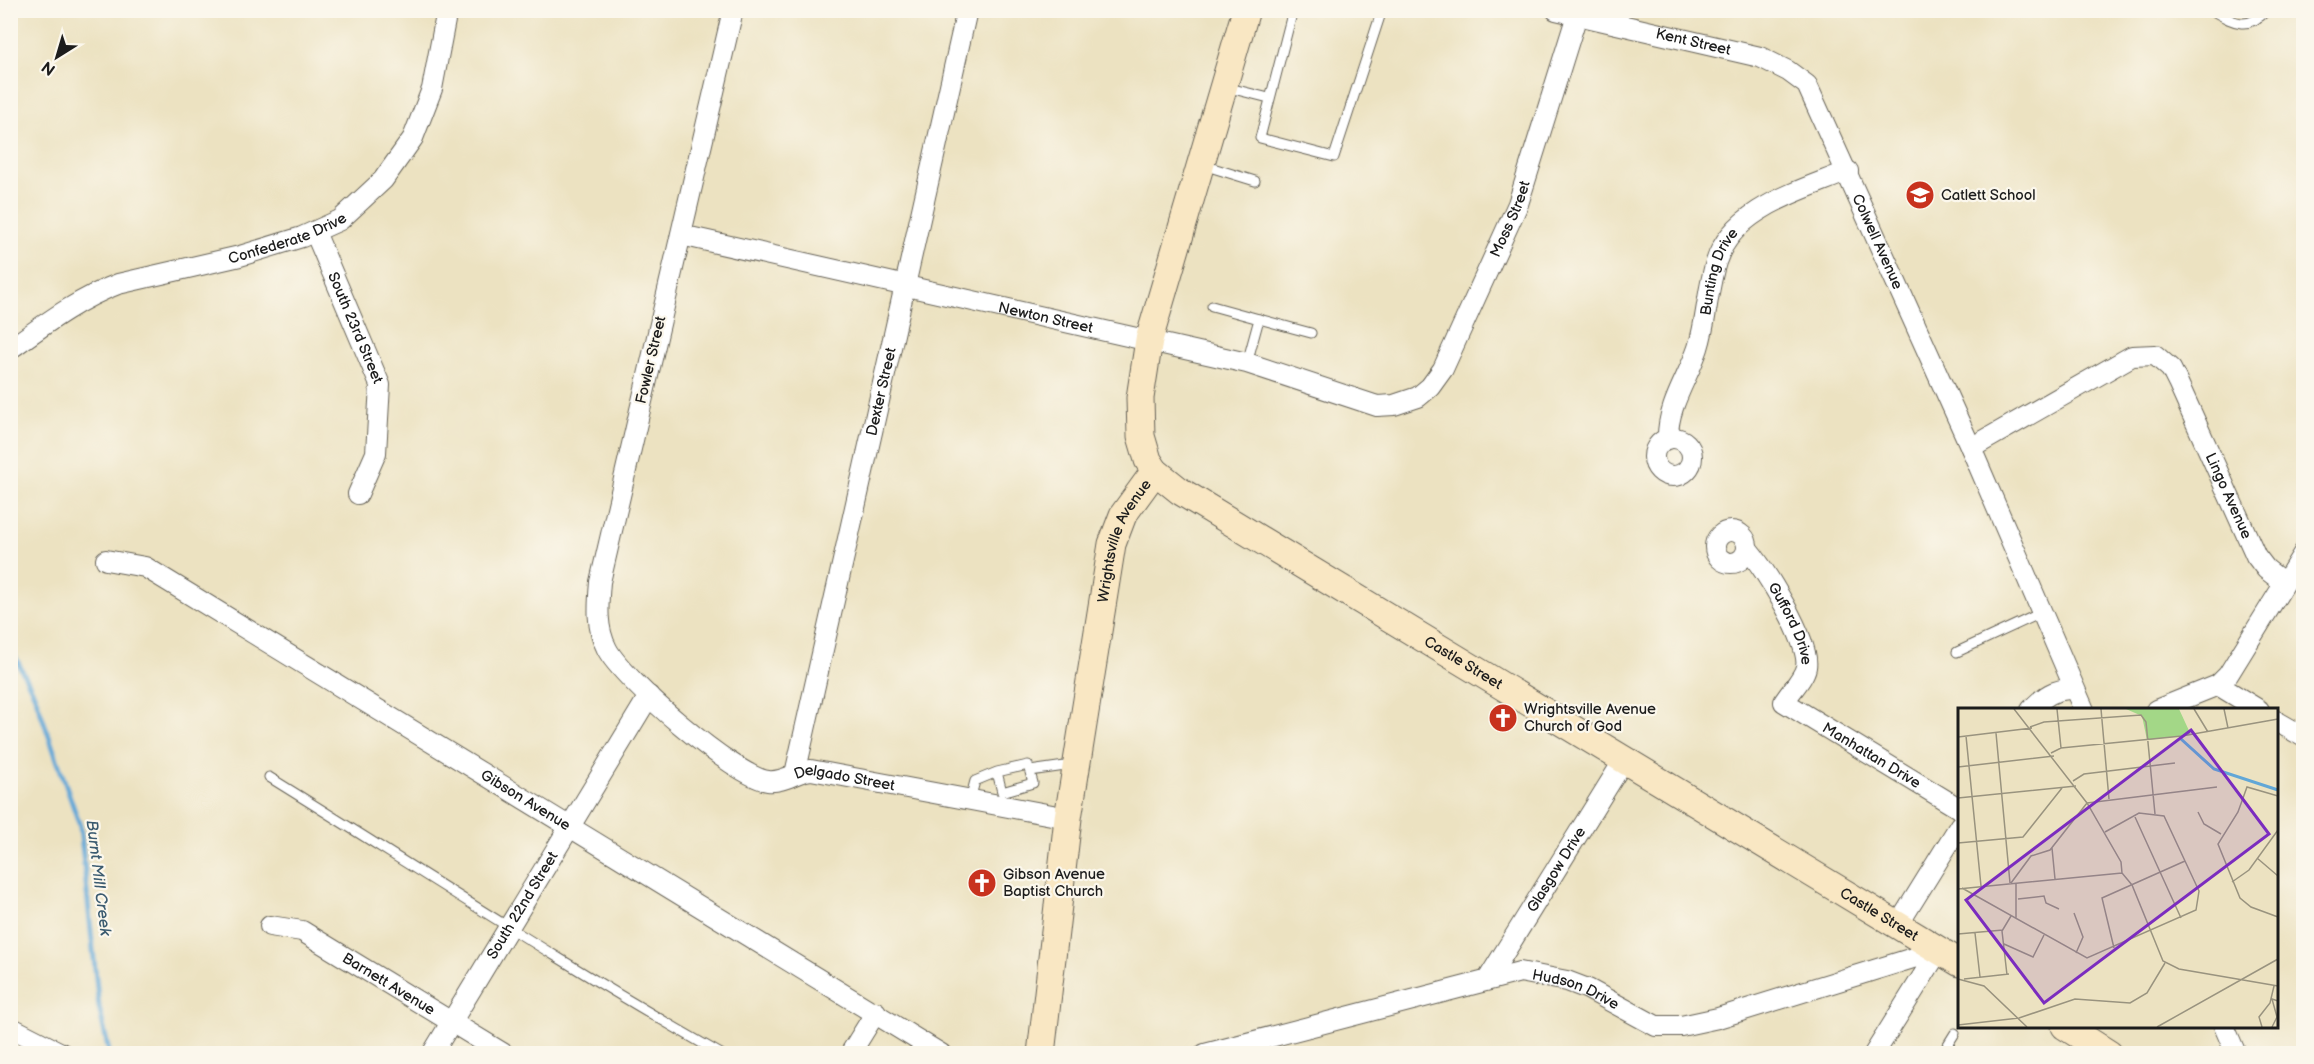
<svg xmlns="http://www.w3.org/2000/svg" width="2314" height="1064" font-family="'Balsamiq Sans',sans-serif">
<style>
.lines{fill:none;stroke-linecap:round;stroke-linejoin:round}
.stream{stroke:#61a7d7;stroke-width:5}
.lane-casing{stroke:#656156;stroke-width:11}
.street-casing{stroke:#656156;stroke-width:22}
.secondary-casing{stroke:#656156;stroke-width:29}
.lane{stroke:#fff;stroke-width:9}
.street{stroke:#fff;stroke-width:20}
.secondary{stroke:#f9e7c3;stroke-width:27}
.labels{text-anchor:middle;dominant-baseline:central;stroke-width:4.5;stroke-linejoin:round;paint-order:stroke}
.street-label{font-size:15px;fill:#1c1c1c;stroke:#fbf7ec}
.poi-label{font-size:15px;fill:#1c1c1c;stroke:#fbf7ec;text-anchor:start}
.water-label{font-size:16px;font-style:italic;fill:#3b5b70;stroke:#fbf7ec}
.inset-river{fill:none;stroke:#61a7d7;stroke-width:3}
.inset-road{fill:none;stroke:#99937f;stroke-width:1.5}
.view{fill:#7b2cbf;fill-opacity:0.15;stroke:#7b2cbf;stroke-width:3}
.inset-edge{fill:none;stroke:#1c1c1c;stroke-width:3}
</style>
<rect width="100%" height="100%" fill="#fbf7ec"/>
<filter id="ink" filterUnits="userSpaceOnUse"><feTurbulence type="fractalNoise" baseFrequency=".0167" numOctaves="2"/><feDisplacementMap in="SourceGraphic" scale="12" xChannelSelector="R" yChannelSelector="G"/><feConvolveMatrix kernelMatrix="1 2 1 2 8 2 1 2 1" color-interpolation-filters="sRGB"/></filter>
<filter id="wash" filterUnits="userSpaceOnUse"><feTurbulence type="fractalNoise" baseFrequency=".008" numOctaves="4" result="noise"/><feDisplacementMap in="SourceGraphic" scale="24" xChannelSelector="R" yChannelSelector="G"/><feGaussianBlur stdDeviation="1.35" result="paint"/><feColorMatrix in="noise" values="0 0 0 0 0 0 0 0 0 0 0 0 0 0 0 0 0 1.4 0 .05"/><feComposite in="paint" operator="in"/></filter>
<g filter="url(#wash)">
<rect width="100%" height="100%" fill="#ece2c1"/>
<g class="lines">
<!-- stream -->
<path class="stream" d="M10,647L35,696L80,826L99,1007L109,1052"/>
</g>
</g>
<g filter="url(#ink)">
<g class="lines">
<!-- lane casing -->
<g class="lane-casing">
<g id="lane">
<path d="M1293,10L1260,138L1334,157L1382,10"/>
<path d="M2211,10C2233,22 2247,32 2267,10"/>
<path d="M1225,87L1269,98"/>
<path d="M1203,165L1255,181"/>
<path d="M1212,306L1259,319L1247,363"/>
<path d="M1259,319L1311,333"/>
<path d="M1957,652L2041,613"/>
<path d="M1030,771L1072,765"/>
<path d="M269,777C419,870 567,967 721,1054"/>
<path d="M970,800L975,781L997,772L1028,765L1033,783L1002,792L997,772"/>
<path d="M1942,1054L1955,1033"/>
</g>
</g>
<!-- street casing -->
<g class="street-casing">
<g id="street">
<path id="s1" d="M733,10L600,582C598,605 596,628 607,649C623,680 735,777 768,781C783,783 797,771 811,770L1068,818"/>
<path id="s2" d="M1556,10L1760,57L1788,71L1807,85L1971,448L2084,710"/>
<path id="s3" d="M315,232L380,385L376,453L358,494"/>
<path id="s4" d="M681,235L1247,363L1377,406L1394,405L1418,397L1430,387L1443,369L1518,204L1577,15"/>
<path id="s5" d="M10,349C45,324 78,299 118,284L240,256L302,237L340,220L383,180L413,138L432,89L447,10"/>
<circle cx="1673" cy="457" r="19"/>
<path id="s6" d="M1668,439C1667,406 1688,378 1698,348C1707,320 1707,290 1716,262C1733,208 1801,191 1848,171"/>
<path id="s7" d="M1971,448L2132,356L2155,355L2171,369L2178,383L2256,556L2266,569L2284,583"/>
<circle cx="1731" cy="547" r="16"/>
<path id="s8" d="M1747,548C1764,568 1811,642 1806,667C1804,678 1790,692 1784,702L1960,809"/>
<path id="s9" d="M106,560L145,567L941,1054"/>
<path d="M2218,685L2259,710"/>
<path d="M2031,710C2044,696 2054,689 2073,689"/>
<path d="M2156,710L2218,685L2228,675L2304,552"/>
<path d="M2276,721L2304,737"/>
<path id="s10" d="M795,774L967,10"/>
<path d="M1898,925L1960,825"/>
<path id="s11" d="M270,926L302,931L504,1054"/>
<path id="s12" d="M1488,979L1624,760"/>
<path d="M2224,1026L2236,1054"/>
<path d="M10,1027L63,1054"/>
<path id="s13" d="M432,1054L649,696"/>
<path d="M850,1054L876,1012"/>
<path id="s14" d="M1205,1054L1520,972L1567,981L1588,989L1656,1026H1681L1718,1018L1939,950"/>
<path d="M1874,1054L1939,950"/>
</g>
</g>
<!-- secondary casing -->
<g class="secondary-casing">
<g id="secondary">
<path id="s15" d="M1246,10L1149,340L1140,398L1141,436L1148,460L1155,471L1180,491L1960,963"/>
<path d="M2065,1026L2109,1054"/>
<path id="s16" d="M1041,1054L1068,818L1112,544L1123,515L1155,471"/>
</g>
</g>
<!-- lane -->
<use href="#lane" class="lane"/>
<!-- street -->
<use href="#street" class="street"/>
<!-- secondary -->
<use href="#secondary" class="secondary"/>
</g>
</g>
<!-- icons -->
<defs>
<g id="school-disc" transform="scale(1.5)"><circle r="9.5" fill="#c8321e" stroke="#fbf7ec"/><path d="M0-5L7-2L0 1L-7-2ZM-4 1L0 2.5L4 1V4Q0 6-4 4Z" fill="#fff"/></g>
<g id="church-disc" transform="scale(1.5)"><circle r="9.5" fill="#c8321e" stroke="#fbf7ec"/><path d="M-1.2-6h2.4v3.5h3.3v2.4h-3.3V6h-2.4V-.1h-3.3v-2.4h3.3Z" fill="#fff"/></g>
</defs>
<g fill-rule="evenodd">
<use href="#school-disc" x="1920" y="195"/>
<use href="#church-disc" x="1503" y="718"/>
<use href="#church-disc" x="982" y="883"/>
</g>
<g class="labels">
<!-- street labels -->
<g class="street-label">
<text stroke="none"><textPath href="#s2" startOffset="141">Kent Street</textPath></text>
<text stroke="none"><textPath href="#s4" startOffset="962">Moss Street</textPath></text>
<text stroke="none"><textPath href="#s5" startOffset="302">Confederate Drive</textPath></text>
<text stroke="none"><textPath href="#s2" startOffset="436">Colwell Avenue</textPath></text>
<text stroke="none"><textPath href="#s6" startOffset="176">Bunting Drive</textPath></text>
<text stroke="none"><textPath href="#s4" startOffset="374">Newton Street</textPath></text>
<text stroke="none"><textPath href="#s3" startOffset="104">South 23rd Street</textPath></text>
<text transform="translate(651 360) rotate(-77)">Fowler Street</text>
<text stroke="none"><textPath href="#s10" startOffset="392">Dexter Street</textPath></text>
<text stroke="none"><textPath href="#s7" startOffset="369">Lingo Avenue</textPath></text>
<text stroke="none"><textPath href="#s16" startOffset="522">Wrightsville Avenue</textPath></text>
<text stroke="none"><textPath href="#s8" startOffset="88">Gufford Drive</textPath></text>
<text stroke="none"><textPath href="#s15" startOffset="842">Castle Street</textPath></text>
<text stroke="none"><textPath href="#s8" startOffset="279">Manhattan Drive</textPath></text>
<text stroke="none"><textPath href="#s1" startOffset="945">Delgado Street</textPath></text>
<text stroke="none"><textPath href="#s9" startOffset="486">Gibson Avenue</textPath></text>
<text stroke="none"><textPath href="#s12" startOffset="129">Glasgow Drive</textPath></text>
<text stroke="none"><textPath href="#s13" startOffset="174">South 22nd Street</textPath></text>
<text stroke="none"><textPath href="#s15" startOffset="1328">Castle Street</textPath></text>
<text stroke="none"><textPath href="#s11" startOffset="134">Barnett Avenue</textPath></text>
<text stroke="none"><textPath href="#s14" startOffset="384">Hudson Drive</textPath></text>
</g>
<!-- poi labels -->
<g class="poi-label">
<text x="1941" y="195">Catlett School</text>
<text x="1524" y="709">Wrightsville Avenue<tspan x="1524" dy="17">Church of God</tspan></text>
<text x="1003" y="874">Gibson Avenue<tspan x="1003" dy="17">Baptist Church</tspan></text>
</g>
<!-- water labels -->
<g class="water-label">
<text transform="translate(98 878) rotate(83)">Burnt Mill Creek</text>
</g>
</g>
<!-- overview -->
<g transform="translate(1958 708)">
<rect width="320" height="320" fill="#ece2c1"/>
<path d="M168,1H221L233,27L189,32L184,8Z" fill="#a3d787"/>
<path class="inset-river" d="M223,31L256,61L320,82"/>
<path class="inset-road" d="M56,1L129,95L163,154L164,165L174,177L205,253L221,261L320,278M99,1L103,40M143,1L151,91M236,1L250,24M266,1L270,20M72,19L86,14L183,7L188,14L197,106M38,25L52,175M8,28L23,178M0,29L74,20M93,45L103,40L224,28L320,11M0,59L96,48M115,73L126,66L217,55M320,88L289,79L280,104L260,136L282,190L293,199L320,209M0,90L118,78M129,95L259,79M240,104L246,116L263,126M177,109L223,210M0,135L65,129L104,80M94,140L97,171M299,150L320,168M274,174L291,162L320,122M53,175L73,148L92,142L129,95M58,175V211M4,180L129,250L238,202L241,183L206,108L181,105L147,124M0,181L164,165M60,191L86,188L88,195L101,201M116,205L125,229L118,245M17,225L22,269M0,226L45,222M46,236L75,249L86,227M156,240L144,190L227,153M49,267L44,223L53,208M0,271L26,278L69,319M6,271L51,266M61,310L117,291L172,295L189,285L207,255M0,317L61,310M199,319L320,251M304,319L301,309L312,295L316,278M314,319L319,309L314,291L320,293"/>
<path class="view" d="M233,22L311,126L86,295L8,192Z"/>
<rect width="320" height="320" class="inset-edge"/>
</g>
<!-- margin -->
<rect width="2314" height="1064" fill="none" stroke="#fbf7ec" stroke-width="36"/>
<!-- north arrow -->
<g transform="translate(57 57) rotate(217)" stroke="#fbf7ec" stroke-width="4.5" paint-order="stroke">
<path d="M0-4.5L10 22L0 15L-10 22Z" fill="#1c1c1c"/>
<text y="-9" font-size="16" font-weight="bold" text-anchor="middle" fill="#1c1c1c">N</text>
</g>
</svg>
